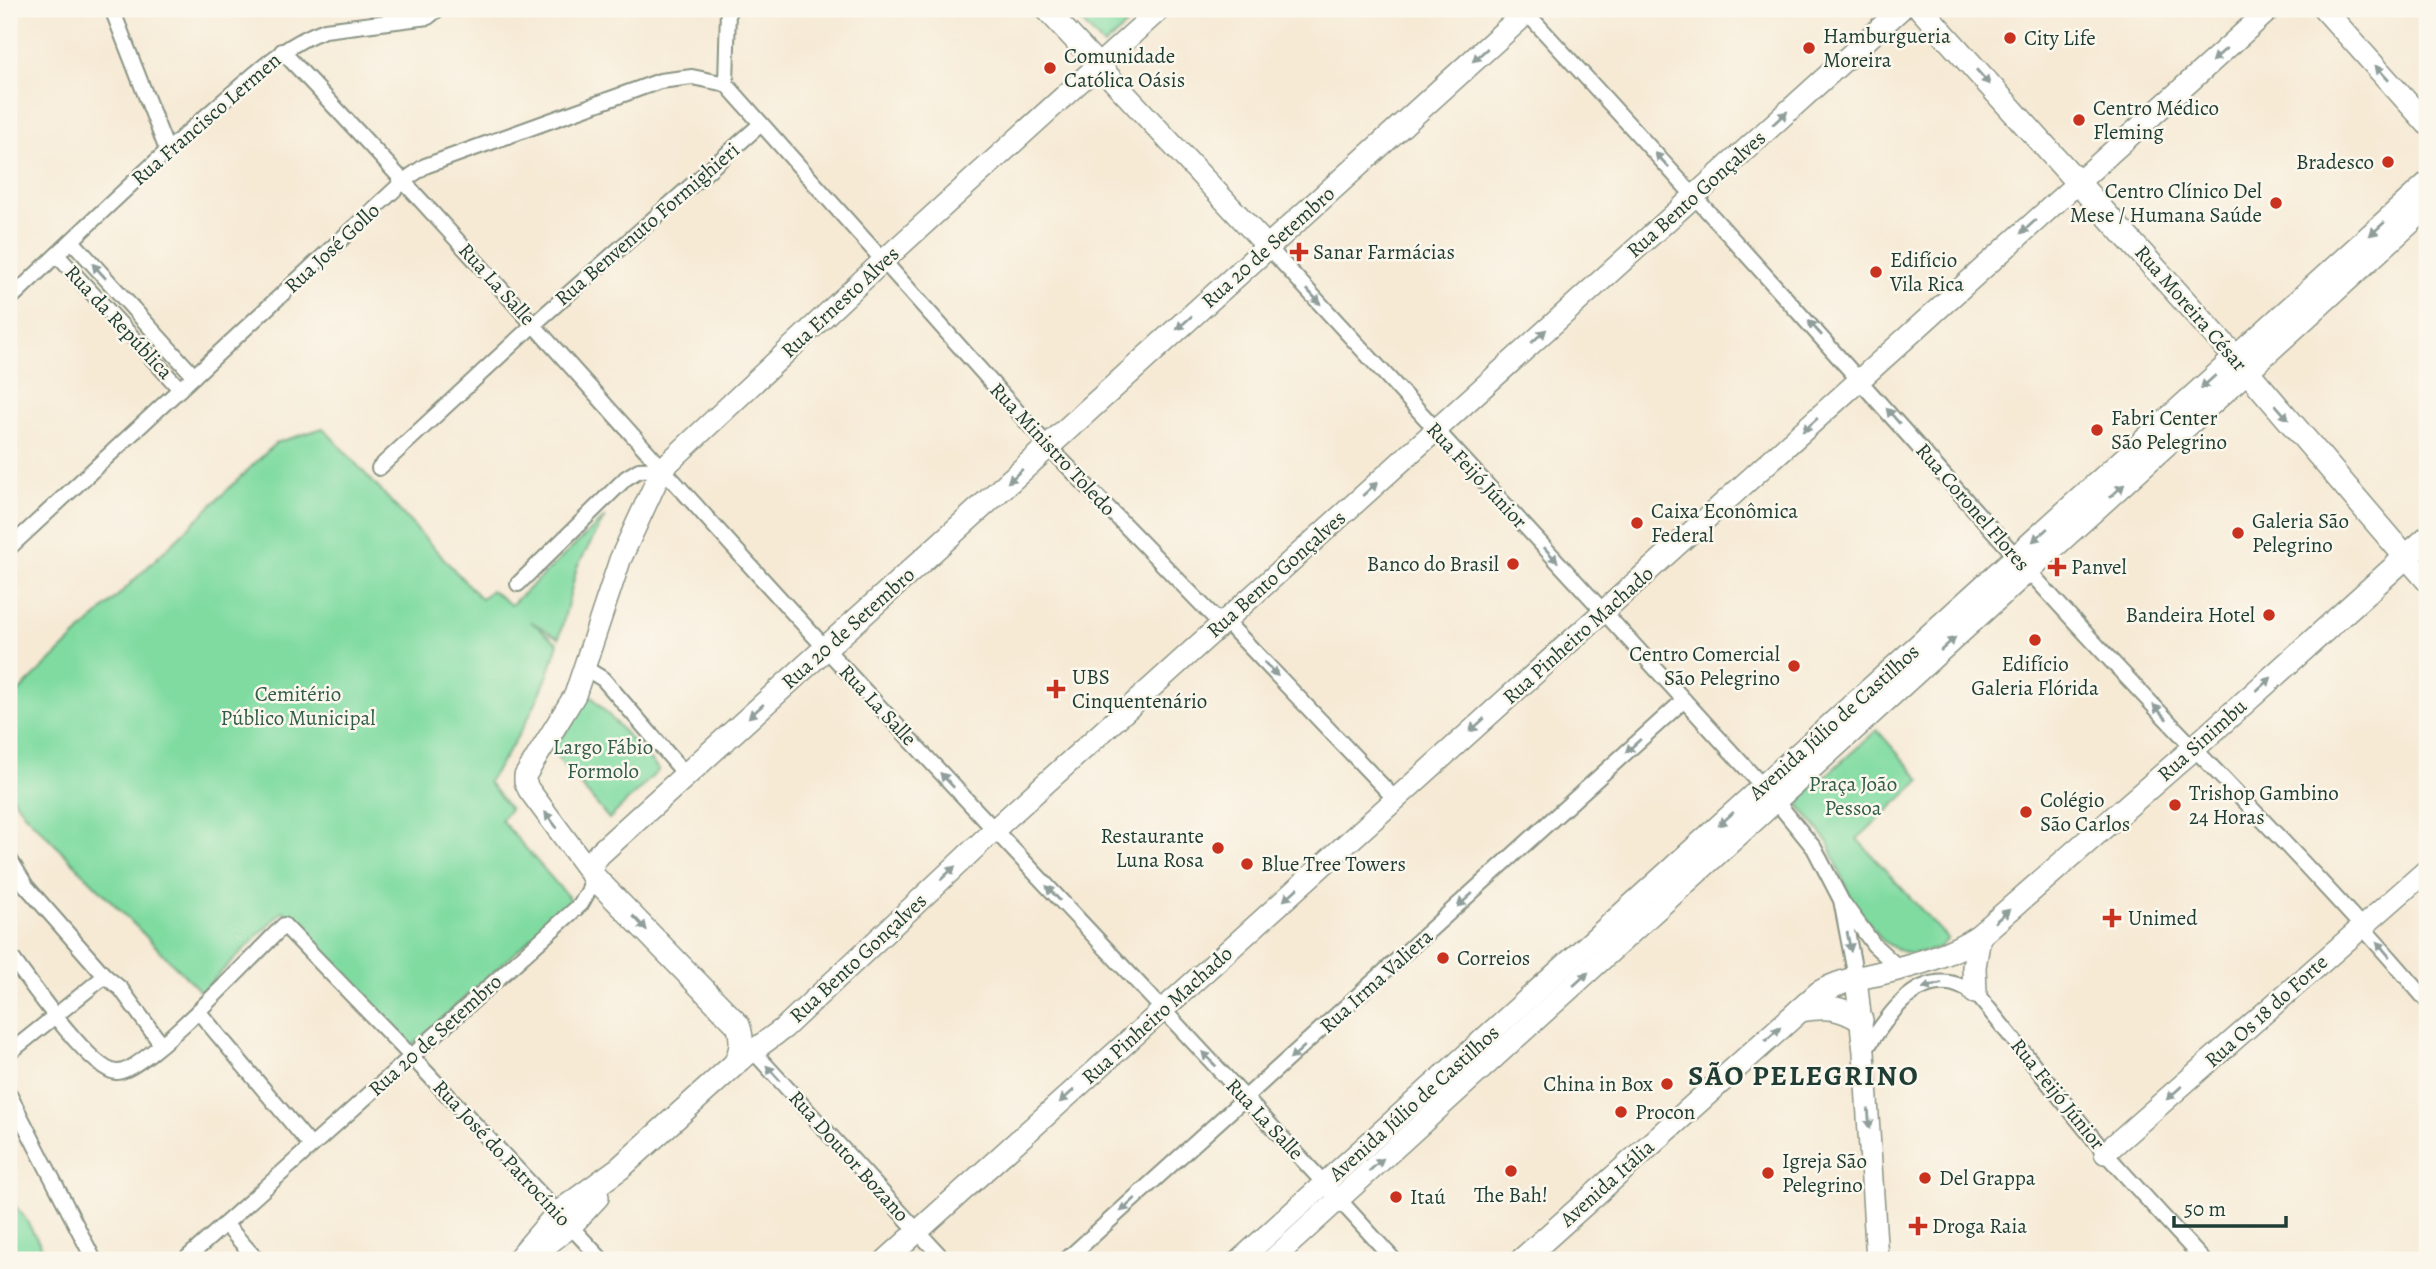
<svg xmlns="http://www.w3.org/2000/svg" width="2436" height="1269" font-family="Alegreya,serif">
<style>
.green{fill:#80dba1;stroke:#508c6a;stroke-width:2}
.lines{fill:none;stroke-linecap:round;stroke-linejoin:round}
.street-casing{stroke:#8a9484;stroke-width:18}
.secondary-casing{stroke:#8a9484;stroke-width:24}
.primary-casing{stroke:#8a9484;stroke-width:26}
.street{stroke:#fff;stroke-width:14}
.secondary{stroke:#fff;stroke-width:21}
.primary{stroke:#fff;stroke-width:23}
.oneway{fill:#8f9e9a}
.poi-dot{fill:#c8321e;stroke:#fbf7ec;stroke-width:2.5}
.labels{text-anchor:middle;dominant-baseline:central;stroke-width:5;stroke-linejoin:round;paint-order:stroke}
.poi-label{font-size:21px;fill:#1f3d34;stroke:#fbf7ec;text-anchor:start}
.street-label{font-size:21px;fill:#1f3d34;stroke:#fbf7ec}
.park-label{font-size:21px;fill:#325d4a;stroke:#fbf7ec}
.district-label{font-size:28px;font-weight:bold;letter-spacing:2px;fill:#1f3d34;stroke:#fbf7ec}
</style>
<rect width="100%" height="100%" fill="#fbf7ec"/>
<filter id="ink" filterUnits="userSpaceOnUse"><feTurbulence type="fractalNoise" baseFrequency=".0143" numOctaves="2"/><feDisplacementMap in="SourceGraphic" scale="14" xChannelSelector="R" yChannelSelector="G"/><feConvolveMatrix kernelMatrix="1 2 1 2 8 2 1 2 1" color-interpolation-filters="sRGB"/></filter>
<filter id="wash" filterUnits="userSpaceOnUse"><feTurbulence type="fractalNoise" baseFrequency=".00686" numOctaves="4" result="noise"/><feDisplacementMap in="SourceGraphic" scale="28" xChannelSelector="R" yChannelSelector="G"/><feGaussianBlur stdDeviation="1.57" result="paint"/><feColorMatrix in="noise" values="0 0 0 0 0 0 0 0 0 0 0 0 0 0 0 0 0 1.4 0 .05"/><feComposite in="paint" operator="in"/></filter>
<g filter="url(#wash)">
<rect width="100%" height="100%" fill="#f6ead5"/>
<!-- green -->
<g class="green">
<path d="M1070,9H1144L1104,46Z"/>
<path d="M323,428L481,599L491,590L511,605L605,517L577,567L559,638L530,621L558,643C545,694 518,739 488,782L510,809L501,820L570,899L569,904L409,1048L283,911L201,992L25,814L9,793V701L276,443Z"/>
<path d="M592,697L659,770L609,819L552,751L575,719L582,701Z"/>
<path d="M1877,730L1921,780L1857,839L1948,939L1938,949L1911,954L1896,949L1883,941L1851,900L1827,840L1799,806L1802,797Z"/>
<path d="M9,1198L25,1218L49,1260H9Z"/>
</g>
</g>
<g filter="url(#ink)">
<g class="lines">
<!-- street casing -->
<g class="street-casing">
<g id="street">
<path d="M112,9L167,150"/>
<path d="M1523,9C1694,194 1861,382 2028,570C2158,717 2301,852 2427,1001"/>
<path d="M282,51C468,247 644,451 827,650C1015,854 1208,1054 1394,1260"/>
<path d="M726,84L1048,446L1213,616L1231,627L1395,799"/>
<path d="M726,84L728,9"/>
<path d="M72,241L194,376"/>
<path d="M1268,247L1603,611L1776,801L1814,848L1841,900L1856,978"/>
<path d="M57,255L180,389"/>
<path d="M9,300C79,234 148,166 221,103C253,76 284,44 325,30L428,17L438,9"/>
<path d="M379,468L533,325L761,124"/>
<path d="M9,548L405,180L425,166L660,81L692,77L726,84"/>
<path d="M518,584L626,478L639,470L662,469"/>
<path d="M585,668L603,679L686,775"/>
<path d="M9,858L26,886L105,976L121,989L161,1044"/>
<path d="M1844,904L1874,945L1899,968"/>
<path d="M9,954C27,978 89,1069 116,1072C142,1075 261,948 284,925L411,1056L602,1260"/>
<path d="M198,1011L311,1146"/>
<path d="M754,1052L944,1260"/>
<path d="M1864,1052C1883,1024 1909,978 1949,983C1957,984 1967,989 1975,992L2105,1153L2203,1260"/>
<path d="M9,1053L105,976"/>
<path d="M9,1094L94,1260"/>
<path d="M225,1224L257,1260"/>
<path d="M187,1258L581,904L589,890L592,875"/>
<path d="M1066,1260L1684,700"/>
</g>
</g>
<!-- secondary casing -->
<g class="secondary-casing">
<g id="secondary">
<path d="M1046,9L1268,247"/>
<path d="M2324,9L2427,124"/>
<path d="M2406,557L2427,581"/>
<path d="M592,875L529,790L525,782V776L575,695L620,560L662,469L882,262L1160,9"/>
<path d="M1856,978L1864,1052L1877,1260"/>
<path d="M735,1064L784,1028L994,830L1901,9"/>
<path d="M2105,1153L2427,870"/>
<path d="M886,1260L2270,9"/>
<path d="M1240,1260L2427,183"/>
<path d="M1272,1260L2427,208"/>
</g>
</g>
<!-- primary casing -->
<g class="primary-casing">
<g id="primary">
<path d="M1921,9L2235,357L2406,557"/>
<path d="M1975,992L1974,967L1979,936"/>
<path d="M1800,1010C1826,1006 1839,1006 1861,1020"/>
<path d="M537,1251L570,1226L597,1197"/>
<path d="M518,1260L558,1213L620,1168L735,1064C742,1050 743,1039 738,1025L592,875V863L599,854L1530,9"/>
<path d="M1522,1260L1819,993C1839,981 1859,978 1881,973C1914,965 1951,955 1979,936L2194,748L2427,538"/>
</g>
</g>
<!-- street -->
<use href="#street" class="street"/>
<!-- secondary -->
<use href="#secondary" class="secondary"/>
<!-- primary -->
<use href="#primary" class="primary"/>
</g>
<!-- one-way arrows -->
<defs><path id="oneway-solid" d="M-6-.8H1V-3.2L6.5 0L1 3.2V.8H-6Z" transform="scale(1.75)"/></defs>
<g class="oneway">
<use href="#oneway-solid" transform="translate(1480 55) rotate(138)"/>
<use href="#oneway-solid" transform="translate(2219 55) rotate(138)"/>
<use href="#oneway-solid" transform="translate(2382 73) rotate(-132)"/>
<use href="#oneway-solid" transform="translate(1983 77) rotate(48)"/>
<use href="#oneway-solid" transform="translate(1780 118) rotate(-42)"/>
<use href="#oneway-solid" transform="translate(1662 160) rotate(-133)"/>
<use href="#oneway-solid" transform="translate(2028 227) rotate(138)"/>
<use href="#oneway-solid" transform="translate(2377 229) rotate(138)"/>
<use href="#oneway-solid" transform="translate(99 271) rotate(-132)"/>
<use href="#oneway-solid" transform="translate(1314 297) rotate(48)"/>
<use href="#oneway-solid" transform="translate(1184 323) rotate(138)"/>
<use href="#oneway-solid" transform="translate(1815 328) rotate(-132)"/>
<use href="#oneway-solid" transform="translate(1539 336) rotate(-42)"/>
<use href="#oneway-solid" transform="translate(2208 382) rotate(138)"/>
<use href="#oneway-solid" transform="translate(2282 412) rotate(49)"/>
<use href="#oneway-solid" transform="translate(1893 416) rotate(-131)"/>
<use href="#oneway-solid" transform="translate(1810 425) rotate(138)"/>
<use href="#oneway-solid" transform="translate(1015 476) rotate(138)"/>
<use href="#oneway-solid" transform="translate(1370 489) rotate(-42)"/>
<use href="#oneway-solid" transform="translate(2117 491) rotate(-42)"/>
<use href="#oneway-solid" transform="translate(2040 535) rotate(138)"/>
<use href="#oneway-solid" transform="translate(1551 555) rotate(47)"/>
<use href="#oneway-solid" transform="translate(1948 644) rotate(-42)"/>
<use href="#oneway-solid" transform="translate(1271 669) rotate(46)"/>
<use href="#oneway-solid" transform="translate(2264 684) rotate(-42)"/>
<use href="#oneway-solid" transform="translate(756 711) rotate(138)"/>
<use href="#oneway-solid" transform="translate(2160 712) rotate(-133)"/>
<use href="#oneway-solid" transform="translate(1477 725) rotate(138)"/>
<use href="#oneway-solid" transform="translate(1633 746) rotate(138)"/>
<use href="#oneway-solid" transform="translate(947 780) rotate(-133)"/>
<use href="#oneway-solid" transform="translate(1726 819) rotate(138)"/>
<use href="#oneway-solid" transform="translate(551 820) rotate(-127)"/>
<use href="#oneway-solid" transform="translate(948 873) rotate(-43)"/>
<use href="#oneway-solid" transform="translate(1053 893) rotate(-133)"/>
<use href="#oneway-solid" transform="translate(1291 894) rotate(138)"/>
<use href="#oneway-solid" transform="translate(1465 900) rotate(138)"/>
<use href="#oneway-solid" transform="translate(2002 916) rotate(-41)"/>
<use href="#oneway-solid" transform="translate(640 923) rotate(46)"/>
<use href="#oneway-solid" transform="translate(1849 942) rotate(79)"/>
<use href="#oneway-solid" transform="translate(2383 949) rotate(-130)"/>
<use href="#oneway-solid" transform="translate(1581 979) rotate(-42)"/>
<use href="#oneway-solid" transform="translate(1932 986) rotate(166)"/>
<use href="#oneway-solid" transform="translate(1773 1034) rotate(-42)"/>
<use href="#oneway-solid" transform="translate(1297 1053) rotate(138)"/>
<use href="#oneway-solid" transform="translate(1209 1059) rotate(-134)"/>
<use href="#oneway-solid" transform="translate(773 1073) rotate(-132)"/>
<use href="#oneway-solid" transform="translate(2174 1093) rotate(138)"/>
<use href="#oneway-solid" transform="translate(1067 1096) rotate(138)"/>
<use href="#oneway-solid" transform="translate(1869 1119) rotate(86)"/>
<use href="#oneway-solid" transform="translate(1376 1165) rotate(-42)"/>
<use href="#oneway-solid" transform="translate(1128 1205) rotate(138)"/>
</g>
</g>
<!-- markers -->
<g class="poi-dot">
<circle cx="2010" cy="38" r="7"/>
<circle cx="1809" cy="48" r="7"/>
<circle cx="1050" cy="68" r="7"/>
<circle cx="2079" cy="120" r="7"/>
<circle cx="2388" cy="162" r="7"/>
<circle cx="2276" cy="203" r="7"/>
<path d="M1295.5 241.5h7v7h7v7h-7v7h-7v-7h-7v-7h7z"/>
<circle cx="1876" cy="272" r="7"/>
<circle cx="2097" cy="430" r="7"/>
<circle cx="1637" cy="523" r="7"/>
<circle cx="2238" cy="533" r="7"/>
<circle cx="1513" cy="564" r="7"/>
<path d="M2053.5 556.5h7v7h7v7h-7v7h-7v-7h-7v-7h7z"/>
<circle cx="2269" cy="615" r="7"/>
<circle cx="2035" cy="640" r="7"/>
<circle cx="1794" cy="666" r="7"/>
<path d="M1052.5 678.5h7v7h7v7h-7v7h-7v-7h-7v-7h7z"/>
<circle cx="2175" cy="805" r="7"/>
<circle cx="2026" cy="812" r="7"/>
<circle cx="1218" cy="848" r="7"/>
<circle cx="1247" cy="864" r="7"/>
<path d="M2108.5 907.5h7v7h7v7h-7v7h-7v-7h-7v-7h7z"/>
<circle cx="1443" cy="958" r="7"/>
<circle cx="1667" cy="1084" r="7"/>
<circle cx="1621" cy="1112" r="7"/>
<circle cx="1511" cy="1171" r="7"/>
<circle cx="1768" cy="1173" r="7"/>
<circle cx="1925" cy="1178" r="7"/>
<circle cx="1396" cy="1197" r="7"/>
<path d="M1914.5 1215.5h7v7h7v7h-7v7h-7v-7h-7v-7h7z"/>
</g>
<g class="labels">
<!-- poi labels -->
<g class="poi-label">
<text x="1823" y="36">Hamburgueria<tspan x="1823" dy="24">Moreira</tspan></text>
<text x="2024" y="38">City Life</text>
<text x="1064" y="56">Comunidade<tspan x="1064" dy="24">Católica Oásis</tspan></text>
<text x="2093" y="108">Centro Médico<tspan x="2093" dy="24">Fleming</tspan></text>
<text x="2374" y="162" text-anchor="end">Bradesco</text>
<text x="2262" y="191" text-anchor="end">Centro Clínico Del<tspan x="2262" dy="24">Mese / Humana Saúde</tspan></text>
<text x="1313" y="252">Sanar Farmácias</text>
<text x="1890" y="260">Edifício<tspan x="1890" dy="24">Vila Rica</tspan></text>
<text x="2111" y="418">Fabri Center<tspan x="2111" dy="24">São Pelegrino</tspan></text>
<text x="1651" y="511">Caixa Econômica<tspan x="1651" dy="24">Federal</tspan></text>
<text x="2252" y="521">Galeria São<tspan x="2252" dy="24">Pelegrino</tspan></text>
<text x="1499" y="564" text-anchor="end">Banco do Brasil</text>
<text x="2071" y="567">Panvel</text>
<text x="2255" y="615" text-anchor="end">Bandeira Hotel</text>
<text x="1780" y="654" text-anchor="end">Centro Comercial<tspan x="1780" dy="24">São Pelegrino</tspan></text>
<text x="2035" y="664" text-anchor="middle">Edifício<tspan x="2035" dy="24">Galeria Flórida</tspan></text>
<text x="1072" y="677">UBS<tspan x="1072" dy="24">Cinquentenário</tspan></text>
<text x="2189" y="793">Trishop Gambino<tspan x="2189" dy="24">24 Horas</tspan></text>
<text x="2040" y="800">Colégio<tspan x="2040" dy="24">São Carlos</tspan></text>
<text x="1204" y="836" text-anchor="end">Restaurante<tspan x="1204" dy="24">Luna Rosa</tspan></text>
<text x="1261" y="864">Blue Tree Towers</text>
<text x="2128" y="918">Unimed</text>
<text x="1457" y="958">Correios</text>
<text x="1653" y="1084" text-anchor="end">China in Box</text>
<text x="1635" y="1112">Procon</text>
<text x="1782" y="1161">Igreja São<tspan x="1782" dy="24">Pelegrino</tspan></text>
<text x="1939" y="1178">Del Grappa</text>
<text x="1511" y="1195" text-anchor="middle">The Bah!</text>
<text x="1410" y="1197">Itaú</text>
<text x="1932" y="1226">Droga Raia</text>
</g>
<!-- street labels -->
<g class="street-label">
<text transform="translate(206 119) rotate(-41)">Rua Francisco Lermen</text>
<text transform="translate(1696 194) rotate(-42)">Rua Bento Gonçalves</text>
<text transform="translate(647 224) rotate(-41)">Rua Benvenuto Formighieri</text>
<text transform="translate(1268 247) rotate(-42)">Rua 20 de Setembro</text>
<text transform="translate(332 248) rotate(-43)">Rua José Gollo</text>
<text transform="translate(497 284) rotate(48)">Rua La Salle</text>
<text transform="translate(840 302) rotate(-43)">Rua Ernesto Alves</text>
<text transform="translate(2191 308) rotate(49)">Rua Moreira César</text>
<text transform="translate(119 322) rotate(47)">Rua da República</text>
<text transform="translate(1053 449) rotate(47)">Rua Ministro Toledo</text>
<text transform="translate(1477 475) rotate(47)">Rua Feijó Júnior</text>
<text transform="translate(1973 507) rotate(49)">Rua Coronel Flores</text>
<text transform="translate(1276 574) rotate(-42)">Rua Bento Gonçalves</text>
<text transform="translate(848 628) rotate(-42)">Rua 20 de Setembro</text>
<text transform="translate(1578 635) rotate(-42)">Rua Pinheiro Machado</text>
<text transform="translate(878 705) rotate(47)">Rua La Salle</text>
<text transform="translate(1834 722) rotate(-42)">Avenida Júlio de Castilhos</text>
<text transform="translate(2202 740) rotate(-42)">Rua Sinimbu</text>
<text transform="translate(858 958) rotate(-43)">Rua Bento Gonçalves</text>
<text transform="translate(1376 981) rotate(-42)">Rua Irma Valiera</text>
<text transform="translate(2266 1011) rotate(-42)">Rua Os 18 do Forte</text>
<text transform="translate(1157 1015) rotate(-42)">Rua Pinheiro Machado</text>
<text transform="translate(435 1035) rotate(-42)">Rua 20 de Setembro</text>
<text transform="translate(2058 1094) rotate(51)">Rua Feijó Júnior</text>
<text transform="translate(1414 1103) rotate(-42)">Avenida Júlio de Castilhos</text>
<text transform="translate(1265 1119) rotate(47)">Rua La Salle</text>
<text transform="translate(502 1153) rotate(47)">Rua José do Patrocínio</text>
<text transform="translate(849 1156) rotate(48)">Rua Doutor Bozano</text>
<text transform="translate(1607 1183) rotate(-42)">Avenida Itália</text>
</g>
<!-- park labels -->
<g class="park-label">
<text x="298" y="694">Cemitério<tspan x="298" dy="24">Público Municipal</tspan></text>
<text x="603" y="747">Largo Fábio<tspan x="603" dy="24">Formolo</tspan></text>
<text x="1853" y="784">Praça João<tspan x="1853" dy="24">Pessoa</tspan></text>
</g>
<!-- district labels -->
<g class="district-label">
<text x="1804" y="1076">SÃO PELEGRINO</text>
</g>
</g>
<!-- margin -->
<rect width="2436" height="1269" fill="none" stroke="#fbf7ec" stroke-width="35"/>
<!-- scale -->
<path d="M2174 1216v10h112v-10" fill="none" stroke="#1f3d34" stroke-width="3.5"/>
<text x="2184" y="1216" font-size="21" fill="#1f3d34" stroke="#fbf7ec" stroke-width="5" paint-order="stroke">50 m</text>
</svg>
